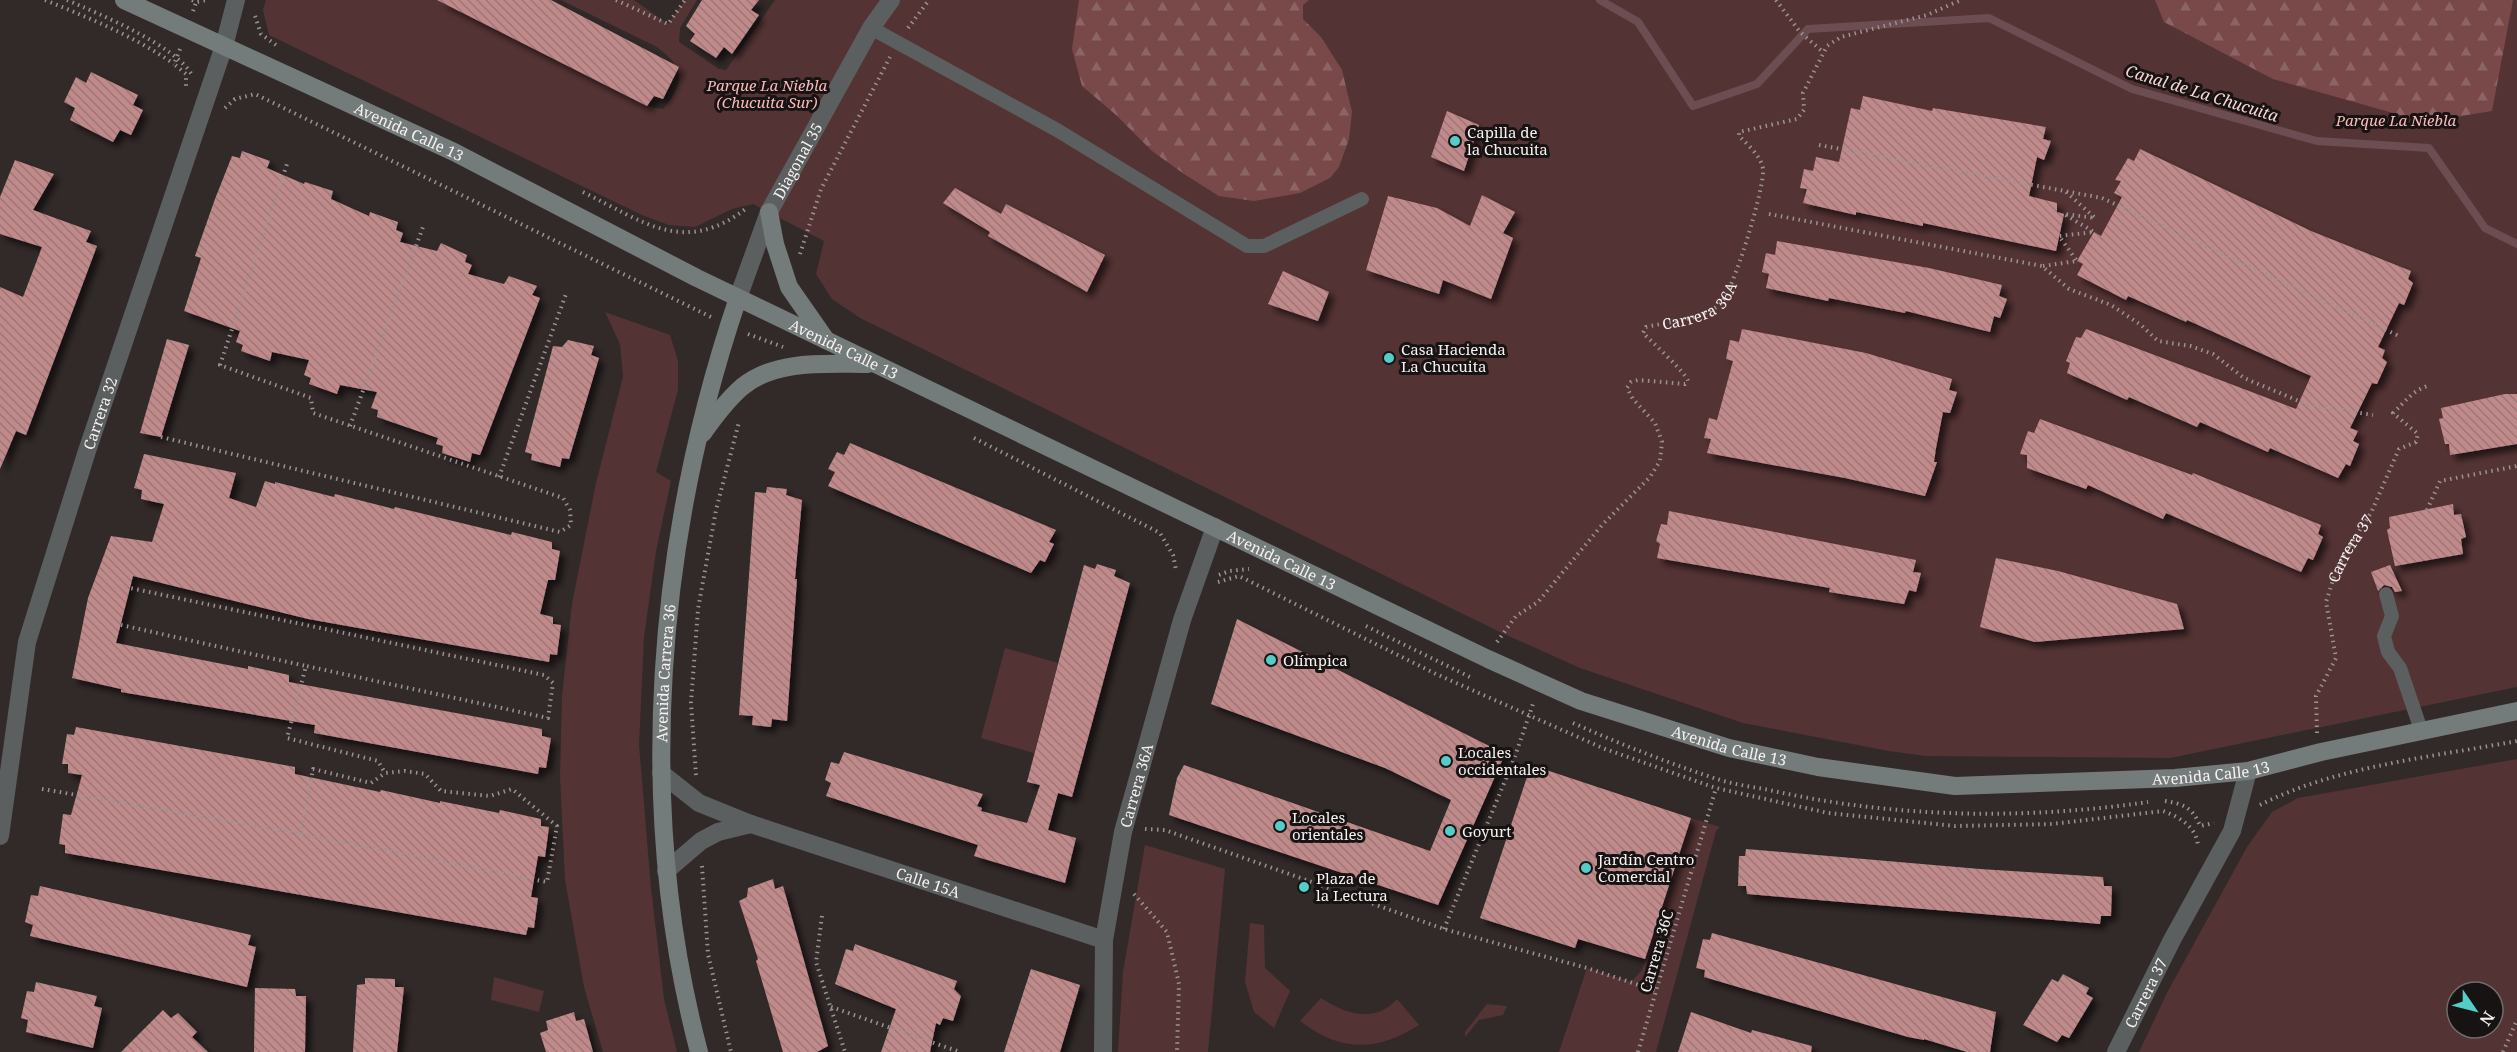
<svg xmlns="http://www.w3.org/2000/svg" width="2517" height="1052" font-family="'Noto Serif',serif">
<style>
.green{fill:#543334;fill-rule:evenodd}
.forest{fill:url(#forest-firs)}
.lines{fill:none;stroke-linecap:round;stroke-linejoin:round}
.stream{stroke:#6c4d51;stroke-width:8}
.building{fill:url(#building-back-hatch);filter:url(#shadow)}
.path{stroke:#9a9393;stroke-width:4;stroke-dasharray:1.5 4.5;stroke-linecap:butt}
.lane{stroke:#5b5f5f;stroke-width:14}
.street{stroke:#5b5f5f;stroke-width:18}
.secondary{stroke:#747b7b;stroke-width:18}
.poi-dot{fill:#54cdc8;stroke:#171313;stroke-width:2}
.labels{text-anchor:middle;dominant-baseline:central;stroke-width:6;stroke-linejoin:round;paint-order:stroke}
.park-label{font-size:15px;font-style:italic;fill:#fcbabb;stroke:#171313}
.street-label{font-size:15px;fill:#f7f1f1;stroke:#171313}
.poi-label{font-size:15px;fill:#f7f1f1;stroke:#171313;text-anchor:start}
.water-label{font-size:16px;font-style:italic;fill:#f9d7d6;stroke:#171313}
</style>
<defs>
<pattern id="forest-firs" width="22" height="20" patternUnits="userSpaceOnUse" patternTransform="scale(1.5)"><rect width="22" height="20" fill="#79494a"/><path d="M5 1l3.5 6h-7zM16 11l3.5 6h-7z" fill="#8d6465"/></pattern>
<pattern id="building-back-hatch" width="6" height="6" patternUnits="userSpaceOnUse" patternTransform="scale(1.5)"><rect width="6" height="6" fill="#c08a8b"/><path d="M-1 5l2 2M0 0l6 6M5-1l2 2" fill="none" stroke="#9d7677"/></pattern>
<filter id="shadow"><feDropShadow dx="5.5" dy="5.5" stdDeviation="3" flood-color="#0009"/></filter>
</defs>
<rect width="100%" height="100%" fill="#322a29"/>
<!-- green -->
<g class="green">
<path d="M266,0H438L647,106L663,109C686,83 684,67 657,47L561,0H634L668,24L685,0H697L680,28L679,42L719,69L726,70L775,0H2517V687L2170,758L1926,756L1889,751L1743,723L1580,668L1502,633L860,318L832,299L816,274L824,241L753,204L732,209L695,227L669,225L642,215L269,35L263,10Z"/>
<path d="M605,312L670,335L678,361V390L656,472L671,481L656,551L644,637L639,745L651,888L664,999L677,1052H603L584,987L565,880L560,777L562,696L572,604L596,483L623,377L620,344Z"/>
<path d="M1005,648L1058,663L1034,753L981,738Z"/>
<path d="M2517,759V1052H2139L2168,991L2247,847L2272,812L2298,798ZM2457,992H2493V1028H2457Z"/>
<path d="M1691,818L1720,827L1716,831L1656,1052H1559L1587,968L1631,982L1642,970Z"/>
<path d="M1145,845L1225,869L1208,1052H1118L1123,972Z"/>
<path d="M1250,923L1264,925L1265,968L1290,991L1274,1028L1254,1012L1245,982Z"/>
<path d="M494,977L544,991L539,1012L491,1000Z"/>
<path d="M1321,998C1345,1014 1375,1024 1397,999L1419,1025C1377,1052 1340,1052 1300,1021Z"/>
<path d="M1487,1004L1507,1006L1503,1015L1479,1020L1465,1037V1032Z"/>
</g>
<!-- forest -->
<g class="forest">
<path d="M1079,0H1309L1303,5V19L1321,37L1342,70L1352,112L1349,139L1339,167L1330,178L1300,193L1254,201L1219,196L1184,174L1152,151L1116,115L1082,86L1072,49Z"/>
<path d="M2155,0H2513L2492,111L2425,122L2273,79L2164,22Z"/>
</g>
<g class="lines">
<!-- stream -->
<path class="stream" d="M1600,0L1638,22L1693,106L1757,84L1808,29L1989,18L2132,89L2317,141L2429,148L2485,228L2517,244"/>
</g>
<!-- building -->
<g class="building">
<path d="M437,0H551L679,67L663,99L654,96L647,106Z"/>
<path d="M702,0H759L751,10L759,15L732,54L724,47L716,58L690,41L695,34L686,26Z"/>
<path d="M91,72L138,95L133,105L143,110L131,135L120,130L113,142L70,120L75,108L64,102L76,77L86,83Z"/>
<path d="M1863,96L1932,111L1933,108L2046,127L2043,139L2051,141L2044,160L2037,157L2029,196L2057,203V212L2064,214L2056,251L1923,223V226L1856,212V215L1803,203L1807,189L1800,188L1804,169L1813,171L1816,157L1839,162L1851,108L1860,110Z"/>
<path d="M1447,111L1479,125L1464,171L1431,157Z"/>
<path d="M2140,149L2311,231L2411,271L2408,279L2413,283L2404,305L2399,303L2378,347L2385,350L2382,358L2387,362L2377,384L2372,383L2350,428L2358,431L2353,441L2359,444L2350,466L2346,464L2338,478L2270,448L2268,452L2200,422L2197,427L2129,397L2127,400L2067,373L2070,363L2066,361L2076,337L2081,338L2086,329L2296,409L2311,376L2187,320L2186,322L2128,296L2126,300L2077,275L2083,264L2077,261L2094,232L2101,236L2122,197L2114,193L2121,181L2115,180L2128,158L2134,161Z"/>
<path d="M242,151L270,161L267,168L304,184L305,182L333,191L331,199L369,216L370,212L398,222L396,230L403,233L400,242L437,251L441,243L467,255L465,262L472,265L468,274L504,284L509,276L537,286L532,295L540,298L480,455L472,453L470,462L442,453L443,446L436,444L438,438L377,417L378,410L371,408L377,392L340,385L337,394L309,384L311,378L304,375L309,360L272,352L270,361L241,351L243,345L236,342L240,331L184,311L201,258L195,256L215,199L232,156L240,158Z"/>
<path d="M15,160L54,174L33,210L91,231L86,242L97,246L26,435L16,431L0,469V287L23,297L42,247L0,234V197Z"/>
<path d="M955,188L1001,214L1006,204L1105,255L1087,292L988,236L990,232L943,203Z"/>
<path d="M1482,195L1515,212L1503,233L1513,238L1491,299L1443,280L1439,294L1366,270L1388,196L1437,208L1470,226Z"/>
<path d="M1777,241L1929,268L2002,285L1999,296L2007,299L2000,318L1994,316L1990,332L1906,311L1905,313L1829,298L1828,301L1766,288L1769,274L1762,272L1766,253L1775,255Z"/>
<path d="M1283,271L1329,292L1318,321L1268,304Z"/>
<path d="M1742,329L1866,353L1952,379L1949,390L1957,392L1950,413L1943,412L1936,448L1934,462H1937L1925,496L1845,478L1707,453L1711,439L1704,438L1709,418L1717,420L1733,361L1726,359L1730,340L1739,342Z"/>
<path d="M167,339L189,345L161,437L140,433Z"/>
<path d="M568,340L594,346L591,355L599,358L569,459L562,458L560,467L531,460L532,454L525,452L553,346L562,347Z"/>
<path d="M2505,394H2517V444L2450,455L2449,444H2445L2439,419L2443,418L2441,408Z"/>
<path d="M2040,419L2192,475L2193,473L2321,525L2318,534L2323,537L2313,560L2308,558L2301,572L2166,513L2163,519L2088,485L2086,489L2027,468V455L2020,454L2028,431L2034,433Z"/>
<path d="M850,443L1056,530L1049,542L1054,544L1045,562L1040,560L1031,573L828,486L835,472L828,469L837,452L844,455Z"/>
<path d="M144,454L236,473L229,498L256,507L265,481L275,484V482L334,497L335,494L394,509L395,507L511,535L512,532L552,542V549L560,551L555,580H548L540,614L553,617V624L561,625L557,655L550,654L549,662L308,619L133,576L116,643L248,669V666L289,675V682L542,729V736L551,738L546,768L539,767L538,774L314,733L315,725L121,692V689L72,678L88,598L111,536L152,542L164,504L141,499L142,490L134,488Z"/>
<path d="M767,487L787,489L786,495L802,500L795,579H797L787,721L772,719L771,727L752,725L753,716L739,715L755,492L766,493Z"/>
<path d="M2453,504L2454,515L2461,514L2466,537L2461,539L2463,554L2395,566L2387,530L2390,528L2389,517Z"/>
<path d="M1669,511L1916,560L1913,572L1921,573L1916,592L1909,590L1904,604L1829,592L1830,588L1657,558L1660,544L1656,541L1661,524L1667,525Z"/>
<path d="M1996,558L2058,571L2177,604L2184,629L2035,642L1980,627Z"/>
<path d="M1097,564L1116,570L1114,576L1130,583L1072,797L1058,793L1048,830L1076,838L1065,883L974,856L978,845L826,796L831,783L825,780L831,762L839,764L844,752L983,794L977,806L982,808L981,811L1027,823L1040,785L1027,782L1084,565L1095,569Z"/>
<path d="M2390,565L2402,591L2395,592L2392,587L2384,585L2378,591L2371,572Z"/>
<path d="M1237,619L1505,754L1438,905L1169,815L1177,778L1184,765L1430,851L1451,800L1385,768L1211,704Z"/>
<path d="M76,727L295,767V774L380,792L381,790L440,803V801L499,813L500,810L541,819V826L549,827L545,857L538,856L531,897L538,898L534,928L528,927L526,935L65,853V845L59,844L63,814L71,815L82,775L68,773V764H62L67,734L74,735Z"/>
<path d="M1531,765L1691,818L1645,959L1578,939L1575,948L1480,918Z"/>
<path d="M1746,849L1980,869L2103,877L2104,886H2112L2111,916H2101L2100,924L1747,894L1746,886H1738L1739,856H1745Z"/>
<path d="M773,879L775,889L783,886L828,1046L817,1052H783L756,961L758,959L739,901L747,897L748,888Z"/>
<path d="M40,886L251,935L248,945L256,947L247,987L30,936L33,925L25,922L31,895L38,896Z"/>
<path d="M1712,933L1996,1012L1990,1052H1967L1924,1039V1040L1908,1037L1704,977L1705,970L1696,968L1703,939L1710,940Z"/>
<path d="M855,944L957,981L954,989L961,996L953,1021L943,1018L940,1025L936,1023L930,1052H881L896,1009L835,984L846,949L853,951Z"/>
<path d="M1031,969L1080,985L1060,1052H1004Z"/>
<path d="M2063,974L2089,988L2086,994L2093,998L2069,1038L2062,1035L2057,1042L2023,1025L2052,979L2058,982Z"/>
<path d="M365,978L395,979V987H404L397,1052H353L357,985L365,984Z"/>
<path d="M36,982L97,996L94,1006L102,1008L93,1048L26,1032L28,1020L21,1018L27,991L34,992Z"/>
<path d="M255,988L295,989L296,996H306L305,1052H254Z"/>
<path d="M163,1010L171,1018L178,1013L197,1032L192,1037L208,1052H121Z"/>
<path d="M574,1012L576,1021L584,1019L593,1052H546L540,1033L548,1030L546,1021Z"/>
<path d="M1691,1012L1751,1033L1752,1030L1812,1046L1811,1052H1678Z"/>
</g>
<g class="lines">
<!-- path -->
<g class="path">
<path d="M45,0C89,18 134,36 174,64"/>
<path d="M67,0C99,14 175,45 192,75"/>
<path d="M192,0L196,2L207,0"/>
<path d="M616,0L668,24L685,0"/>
<path d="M1776,0L1800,32L1823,52"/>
<path d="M193,11L197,0"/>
<path d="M255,16L261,34L276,45"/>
<path d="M908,28L929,0"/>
<path d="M180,49L174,64L186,74V89"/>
<path d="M225,108L235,99L255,94L711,317"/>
<path d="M1819,145L2102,198L2399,336"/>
<path d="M583,192C644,222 685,257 748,207"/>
<path d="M1769,214L2042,266L2069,289L2111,305L2141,325L2158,341L2190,346L2213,354L2244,378L2306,404L2373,415"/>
<path d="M800,254L821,189L890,57"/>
<path d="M2043,266L2077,261L2059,236L2094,232L2064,214L2095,218L2065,191"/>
<path d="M748,334L783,347"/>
<path d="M350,426L423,227"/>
<path d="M161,437L560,532L571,525L570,510L563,498L313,413L311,398L220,365L287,164"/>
<path d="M974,438L1160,533L1173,555L1176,570"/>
<path d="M499,477L566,294"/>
<path d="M2427,510L2440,481L2517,466"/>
<path d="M1219,575L1229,571L1249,569"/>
<path d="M1218,582L1239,576L1436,674L1605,749L1716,788L1828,813L1955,826L2052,824L2163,811C2180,817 2198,828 2198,848"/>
<path d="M121,625L306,666"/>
<path d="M1366,626L1470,677"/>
<path id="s1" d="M1497,642L1516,616L1538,602L1602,525L1650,477L1660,461L1662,442L1655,423L1633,399L1627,388L1631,382L1638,380L1685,384L1688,381C1686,373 1652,342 1643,333L1646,327C1671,321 1699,321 1720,304C1733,293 1765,187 1763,169C1761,156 1748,145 1739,136V132L1797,119L1804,110L1803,93L1827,46L1841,37L1927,15L1961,0"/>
<path d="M1573,723C1620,744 1668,763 1717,779C1735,785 1755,787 1774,791C1895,818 2026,820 2148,802"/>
<path id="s2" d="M2317,733L2316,696L2336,658L2326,602L2335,574L2346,551L2371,513L2399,449L2416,442L2418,434L2393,413C2406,401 2411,392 2427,386"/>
<path d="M696,775L691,703L698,609L716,510L739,422"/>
<path d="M42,789L301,834L547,882L557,826L512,789L490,796L441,791L425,774L405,771L385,773L378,761L287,738L306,666L548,718L553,683L544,675L130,588"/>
<path d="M2165,801C2184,804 2193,808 2200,826L2214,823"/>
<path d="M2260,805C2336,766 2433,757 2517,741"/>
<path d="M1145,829L1165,830L1444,929L1587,968L1657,991"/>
<path d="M301,834L313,769L371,783L385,773"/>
<path d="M702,866L708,954L731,1052"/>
<path d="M1134,894L1167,932L1179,984L1177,1052"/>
<path d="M822,916L816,962L845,1052"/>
<path d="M1444,929L1514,759L1534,701"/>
<path d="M831,1007L960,1052"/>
<path d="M1638,1052L1716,788"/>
<path d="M2503,1052L2517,1020"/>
</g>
<!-- lane -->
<g class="lane">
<path d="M871,28L1057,130L1247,246H1264L1362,199"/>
<path d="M2386,594L2392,616L2384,636L2388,652L2400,668L2421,730"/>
</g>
<!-- street -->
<g class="street">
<path id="s3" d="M738,298L769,212L871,28L891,0"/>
<path id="s4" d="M661,773L699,803L751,824L1104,940"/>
<path id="s5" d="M0,836L27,642L87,451L224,46L236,0"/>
<path d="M666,871L701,841L718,832L751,824"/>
<path id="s6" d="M1103,1052L1104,940L1123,832L1182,620L1215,527"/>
<path id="s7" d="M2116,1052L2172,940L2232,831L2248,771"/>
</g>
<!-- secondary -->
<g class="secondary">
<path id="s8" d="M124,0L454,152L697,278L1488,659L1581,701L1729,748L1818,767L1955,786L2175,778L2248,771L2321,752L2517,711"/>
<path d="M769,212L775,244L789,287L826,340"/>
<path d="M703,433C715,416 727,400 742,387C776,359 827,364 868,364"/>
<path id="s9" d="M699,1052C634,806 657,537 738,298"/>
</g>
</g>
<!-- markers -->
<g class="poi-dot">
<circle cx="1455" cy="141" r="6"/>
<circle cx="1389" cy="358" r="6"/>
<circle cx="1271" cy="660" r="6"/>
<circle cx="1446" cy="761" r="6"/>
<circle cx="1280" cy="826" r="6"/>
<circle cx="1450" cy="831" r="6"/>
<circle cx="1586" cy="868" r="6"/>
<circle cx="1304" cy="887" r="6"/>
</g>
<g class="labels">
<!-- park labels -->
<g class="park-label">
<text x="767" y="85">Parque La Niebla<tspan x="767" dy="17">(Chucuita Sur)</tspan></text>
<text x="2396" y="120">Parque La Niebla</text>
</g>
<!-- street labels -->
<g class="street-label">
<text stroke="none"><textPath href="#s8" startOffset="314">Avenida Calle 13</textPath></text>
<text stroke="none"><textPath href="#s3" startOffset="150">Diagonal 35</textPath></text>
<text stroke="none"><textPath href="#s1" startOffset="528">Carrera 36A</textPath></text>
<text stroke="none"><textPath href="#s8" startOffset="800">Avenida Calle 13</textPath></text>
<text stroke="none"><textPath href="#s5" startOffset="436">Carrera 32</textPath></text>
<text stroke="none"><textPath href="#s2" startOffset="196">Carrera 37</textPath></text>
<text stroke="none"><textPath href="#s8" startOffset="1286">Avenida Calle 13</textPath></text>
<text stroke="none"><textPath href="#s9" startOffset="382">Avenida Carrera 36</textPath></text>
<text stroke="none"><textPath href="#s8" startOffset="1772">Avenida Calle 13</textPath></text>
<text stroke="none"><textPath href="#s8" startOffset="2258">Avenida Calle 13</textPath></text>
<text stroke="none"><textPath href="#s6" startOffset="270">Carrera 36A</textPath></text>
<text stroke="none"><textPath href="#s4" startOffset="291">Calle 15A</textPath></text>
<text transform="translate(1656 951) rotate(-74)">Carrera 36C</text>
<text stroke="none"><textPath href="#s7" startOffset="66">Carrera 37</textPath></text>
</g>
<!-- poi labels -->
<g class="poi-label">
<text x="1467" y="132">Capilla de<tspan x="1467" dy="17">la Chucuita</tspan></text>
<text x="1401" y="349">Casa Hacienda<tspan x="1401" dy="17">La Chucuita</tspan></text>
<text x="1283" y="660">Olímpica</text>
<text x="1458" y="752">Locales<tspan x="1458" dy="17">occidentales</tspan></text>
<text x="1292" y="817">Locales<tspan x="1292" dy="17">orientales</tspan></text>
<text x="1462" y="831">Goyurt</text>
<text x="1598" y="859">Jardín Centro<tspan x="1598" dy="17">Comercial</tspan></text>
<text x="1316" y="878">Plaza de<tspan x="1316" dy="17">la Lectura</tspan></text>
</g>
<!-- water labels -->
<g class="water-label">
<text transform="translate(2202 93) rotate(17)">Canal de La Chucuita</text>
</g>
</g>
<!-- north arrow -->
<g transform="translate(2475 1010) rotate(125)"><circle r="28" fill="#171313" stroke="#716c6c" stroke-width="1.5"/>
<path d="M0-4.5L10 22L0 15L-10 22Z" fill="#54cdc8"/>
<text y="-9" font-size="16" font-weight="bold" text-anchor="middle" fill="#f7f1f1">N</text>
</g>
</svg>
